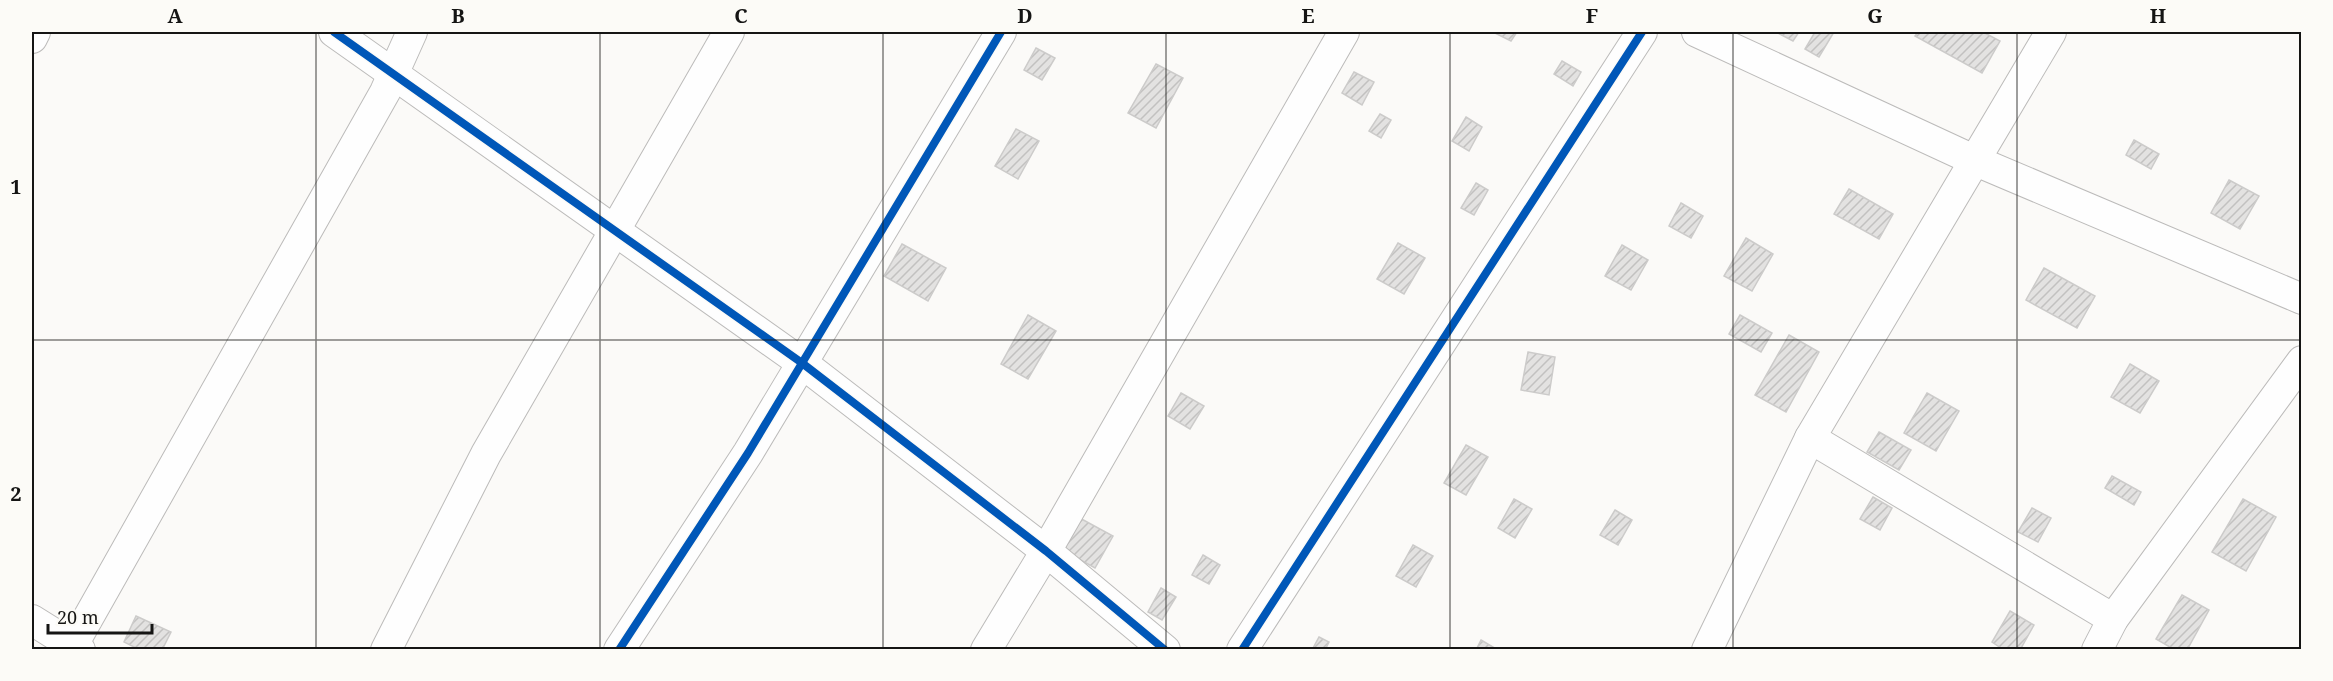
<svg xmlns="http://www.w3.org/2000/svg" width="2333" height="681" font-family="'Noto Serif',serif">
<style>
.building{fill:url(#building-hatch);stroke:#cccbca;stroke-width:1.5}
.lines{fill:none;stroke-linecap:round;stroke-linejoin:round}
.street-casing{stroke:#bcbbba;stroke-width:32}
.street{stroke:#fefefe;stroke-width:30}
.cycleway-casing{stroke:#fcfbf7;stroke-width:11}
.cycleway{stroke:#0057b8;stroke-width:8}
.grid{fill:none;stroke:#151514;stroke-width:1.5;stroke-opacity:0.55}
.neatline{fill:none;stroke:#151514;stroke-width:2}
.grid-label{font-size:20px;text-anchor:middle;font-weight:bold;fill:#151514}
</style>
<defs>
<pattern id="building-hatch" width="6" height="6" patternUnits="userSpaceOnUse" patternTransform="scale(1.5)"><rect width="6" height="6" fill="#e3e2e1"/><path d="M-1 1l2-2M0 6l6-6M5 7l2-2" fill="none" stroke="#c2c1c0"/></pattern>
</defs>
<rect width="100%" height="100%" fill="#fbfaf8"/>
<!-- building -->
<g class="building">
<path d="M1493,32H1517L1511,41Z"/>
<path d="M1776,32H1799L1793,41Z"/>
<path d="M1815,32H1834L1819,57L1805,49Z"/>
<path d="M1918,32H1983L2000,41L1982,73L1915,36Z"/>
<path d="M1036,48L1055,58L1042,80L1024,70Z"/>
<path d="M1562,61L1581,72L1573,86L1554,74Z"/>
<path d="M1156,64L1183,78L1156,128L1128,113Z"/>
<path d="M1354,72L1374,82L1362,105L1342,93Z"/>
<path d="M1380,114L1391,120L1381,138L1369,131Z"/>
<path d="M1466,117L1482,127L1469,151L1452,141Z"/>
<path d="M1016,129L1039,141L1018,179L995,166Z"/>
<path d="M2134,140L2159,154L2151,169L2126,155Z"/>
<path d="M2229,180L2259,196L2240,229L2211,213Z"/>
<path d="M1476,183L1488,190L1474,215L1461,208Z"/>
<path d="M1849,189L1893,214L1879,239L1834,214Z"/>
<path d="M1681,203L1703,216L1691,238L1669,226Z"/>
<path d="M1746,238L1773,254L1752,291L1724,276Z"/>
<path d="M1398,243L1425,258L1404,294L1377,279Z"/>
<path d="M902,244L946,268L928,301L884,276Z"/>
<path d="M1622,245L1648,260L1631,290L1605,276Z"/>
<path d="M2044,268L2095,296L2077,328L2026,300Z"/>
<path d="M1028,315L1056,331L1028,379L1001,364Z"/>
<path d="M1740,315L1772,333L1761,352L1729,334Z"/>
<path d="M1789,335L1819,352L1786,412L1755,395Z"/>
<path d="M1528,352L1555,357L1549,395L1521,390Z"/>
<path d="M2130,364L2159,381L2140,413L2111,397Z"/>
<path d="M1181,393L1204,406L1190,429L1168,416Z"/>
<path d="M1927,393L1959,411L1936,451L1904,433Z"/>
<path d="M1879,432L1911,450L1899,470L1867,452Z"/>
<path d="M1466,445L1488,457L1466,495L1444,483Z"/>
<path d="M2112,476L2141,492L2134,505L2105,488Z"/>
<path d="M1873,497L1892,508L1880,530L1860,519Z"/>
<path d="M1514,499L1532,509L1515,538L1498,528Z"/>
<path d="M2243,499L2276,517L2246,571L2212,552Z"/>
<path d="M2032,508L2051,518L2038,542L2018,532Z"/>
<path d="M1615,510L1632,520L1618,545L1600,535Z"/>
<path d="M1076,516L1113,536L1095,568L1059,548Z"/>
<path d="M1413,545L1433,556L1416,587L1396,576Z"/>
<path d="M1203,555L1220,565L1209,584L1192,575Z"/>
<path d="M1161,588L1176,597L1162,620L1148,612Z"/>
<path d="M2182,595L2209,610L2187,650H2175L2156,639Z"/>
<path d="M2010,611L2034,625L2020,650H2004L1992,642Z"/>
<path d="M136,616L171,632L162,650H140L124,642Z"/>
<path d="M1319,637L1329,642L1325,650H1312Z"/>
<path d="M1481,640L1498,650H1476Z"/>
</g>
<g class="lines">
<!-- street casing -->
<g class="street-casing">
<g id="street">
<path d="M334,32L802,363L1046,551L1165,650"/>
<path d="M1697,32L1976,161L2302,299"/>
<path d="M32,38L35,32"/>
<path d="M1810,438L2113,619"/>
<path d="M32,620L80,650"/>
<path d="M70,650L385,92L412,32"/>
<path d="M386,650L486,454L729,32"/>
<path d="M619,650L748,453L1001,32"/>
<path d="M986,650L1046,551L1344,32"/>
<path d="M1242,650L1642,32"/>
<path d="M1707,650L1810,438L2051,32"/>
<path d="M2097,650L2113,619L2302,361"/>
</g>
</g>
<!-- street -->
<use href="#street" class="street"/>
<!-- cycleway casing -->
<g class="cycleway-casing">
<g id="cycleway">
<path d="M334,32L802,363L1046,551L1165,650"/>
<path d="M619,650L748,453L1001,32"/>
<path d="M1242,650L1642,32"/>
</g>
</g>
<!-- cycleway -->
<use href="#cycleway" class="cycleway"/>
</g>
<!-- grid -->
<path class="grid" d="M316,32V650M600,32V650M883,32V650M1166,32V650M1450,32V650M1733,32V650M2017,32V650M32,340H2302"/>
<!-- border -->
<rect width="2333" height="681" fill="none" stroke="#fcfbf7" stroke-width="66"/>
<!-- scale -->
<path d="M48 624v9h104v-9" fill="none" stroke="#151514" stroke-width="3"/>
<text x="57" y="624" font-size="18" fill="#151514" stroke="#fcfbf7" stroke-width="4.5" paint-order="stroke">20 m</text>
<rect x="33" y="33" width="2267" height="615" class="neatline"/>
<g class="grid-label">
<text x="175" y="23">A</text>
<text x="458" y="23">B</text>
<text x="741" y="23">C</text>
<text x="1025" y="23">D</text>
<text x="1308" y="23">E</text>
<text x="1592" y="23">F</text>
<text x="1875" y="23">G</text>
<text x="2158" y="23">H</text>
<text x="16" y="194">1</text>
<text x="16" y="501">2</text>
</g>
</svg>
